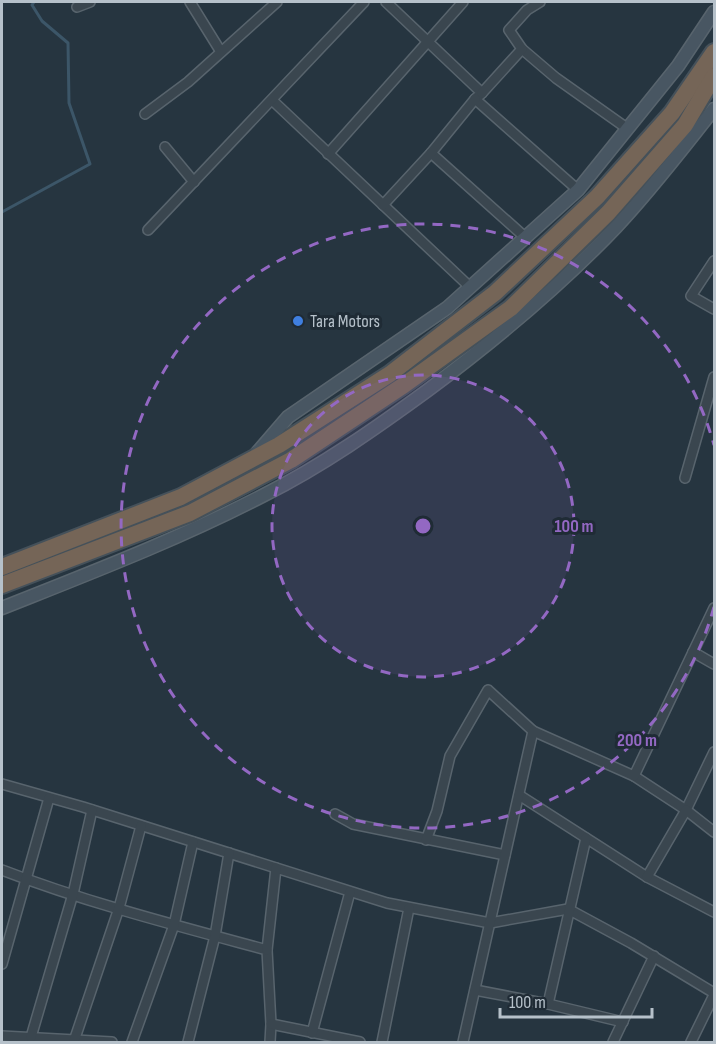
<svg xmlns="http://www.w3.org/2000/svg" width="716" height="1044" font-family="'Sofia Sans Condensed',sans-serif">
<style>
.lines{fill:none;stroke-linecap:round;stroke-linejoin:round}
.stream{stroke:#3c5668;stroke-width:3}
.street-casing{stroke:#58646d;stroke-width:12}
.secondary-casing{stroke:#58646d;stroke-width:15}
.highway-casing{stroke:#45515a;stroke-width:20}
.street{stroke:#3a464f;stroke-width:9}
.secondary{stroke:#485662;stroke-width:12}
.highway{stroke:#756557;stroke-width:16}
.ring{fill:none;stroke:#9368c3;stroke-width:3;stroke-dasharray:10 8}
.shop-dot{fill:#3f7fe0;stroke:#1f2b35;stroke-width:2}
.labels{text-anchor:middle;dominant-baseline:central;stroke-width:6;stroke-linejoin:round;paint-order:stroke}
.poi-label{font-size:18px;fill:#b6c1ca;stroke:#1f2b35;text-anchor:start}
.centre{fill:#9368c3;stroke:#1f2b35;stroke-width:3}
.ring-label{font-size:18px;text-anchor:middle;font-weight:bold;fill:#9368c3;stroke:#1f2b35;stroke-width:6;stroke-linejoin:round;paint-order:stroke}
</style>
<rect width="100%" height="100%" fill="#263540"/>
<g class="lines">
<!-- stream -->
<path class="stream" d="M2,212L90,164L69,103L68,43L42,21L32,5L34,2"/>
<!-- street casing -->
<g class="street-casing">
<g id="street">
<path d="M190,2L221,52"/>
<path d="M386,2L482,93L475,99L578,190"/>
<path d="M77,7L90,2"/>
<path d="M522,49L556,78L628,129"/>
<path d="M482,93L522,49L509,30L527,10L540,2"/>
<path d="M272,100L470,287"/>
<path d="M145,114L188,82L277,2"/>
<path d="M165,147L194,182"/>
<path d="M431,153L526,238"/>
<path d="M328,154L463,2"/>
<path d="M383,205L431,153L475,99"/>
<path d="M148,230L364,2"/>
<path d="M714,261L691,296L714,309"/>
<path d="M685,478L714,377"/>
<path d="M693,652L714,664"/>
<path d="M634,776L686,810L714,752"/>
<path d="M2,784L83,807L387,903L490,923L568,909L631,943L714,993"/>
<path d="M519,795L647,877L714,912"/>
<path d="M335,814L353,824L505,855"/>
<path d="M426,840L437,811L450,756L488,690L533,731"/>
<path d="M2,870C88,903 178,926 267,950L271,1024L270,1042"/>
<path d="M647,877L686,810L714,832"/>
<path d="M267,950L276,868"/>
<path d="M2,964L49,798"/>
<path d="M475,990L548,1004L586,838"/>
<path d="M548,1004L623,1022"/>
<path d="M271,1024L360,1042"/>
<path d="M312,1033L350,892"/>
<path d="M2,1036L112,1042"/>
<path d="M31,1037L73,894L92,810"/>
<path d="M74,1041L119,908L141,826"/>
<path d="M132,1042L174,925L193,842"/>
<path d="M188,1042L215,936L229,853"/>
<path d="M382,1042L409,908"/>
<path d="M463,1042L533,731L634,776L714,608"/>
<path d="M613,1042L654,956"/>
<path d="M691,1042L714,995"/>
</g>
</g>
<!-- secondary casing -->
<g class="secondary-casing">
<g id="secondary">
<path d="M256,454L288,417L447,308L578,190L678,66L714,12"/>
<path d="M2,608C90,573 179,539 264,495C322,466 376,428 428,390C495,340 558,288 616,227C651,190 682,149 714,109"/>
</g>
</g>
<!-- highway casing -->
<g class="highway-casing">
<g id="highway">
<path d="M2,567L181,497L279,445L390,374L495,293L597,197L672,113L714,52"/>
<path d="M2,585L190,513L291,460L404,385L511,308L608,213L685,125L714,76"/>
</g>
</g>
<!-- street -->
<use href="#street" class="street"/>
<!-- secondary -->
<use href="#secondary" class="secondary"/>
<!-- highway -->
<use href="#highway" class="highway"/>
</g>
<!-- distance rings -->
<circle cx="423" cy="526" r="151" fill="#9368c3" fill-opacity=".12"/>
<g class="ring">
<circle cx="423" cy="526" r="151"/>
<path d="M714 607A302 302 0 1 1 714 445"/>
</g>
<!-- markers -->
<circle class="shop-dot" cx="298" cy="321" r="6"/>
<g class="labels">
<!-- poi labels -->
<g class="poi-label">
<text x="310" y="321">Tara Motors</text>
</g>
</g>
<circle cx="423" cy="526" r="9" class="centre"/>
<g class="ring-label">
<text x="574" y="532">100 m</text>
<text x="637" y="746">200 m</text>
</g>
<!-- border -->
<rect width="716" height="1044" fill="none" stroke="#b6c1ca" stroke-width="6"/>
<!-- scale -->
<path d="M500 1008v9h152v-9" fill="none" stroke="#b6c1ca" stroke-width="3"/>
<text x="509" y="1008" font-size="18" fill="#b6c1ca" stroke="#1f2b35" stroke-width="4.5" paint-order="stroke">100 m</text>
</svg>
